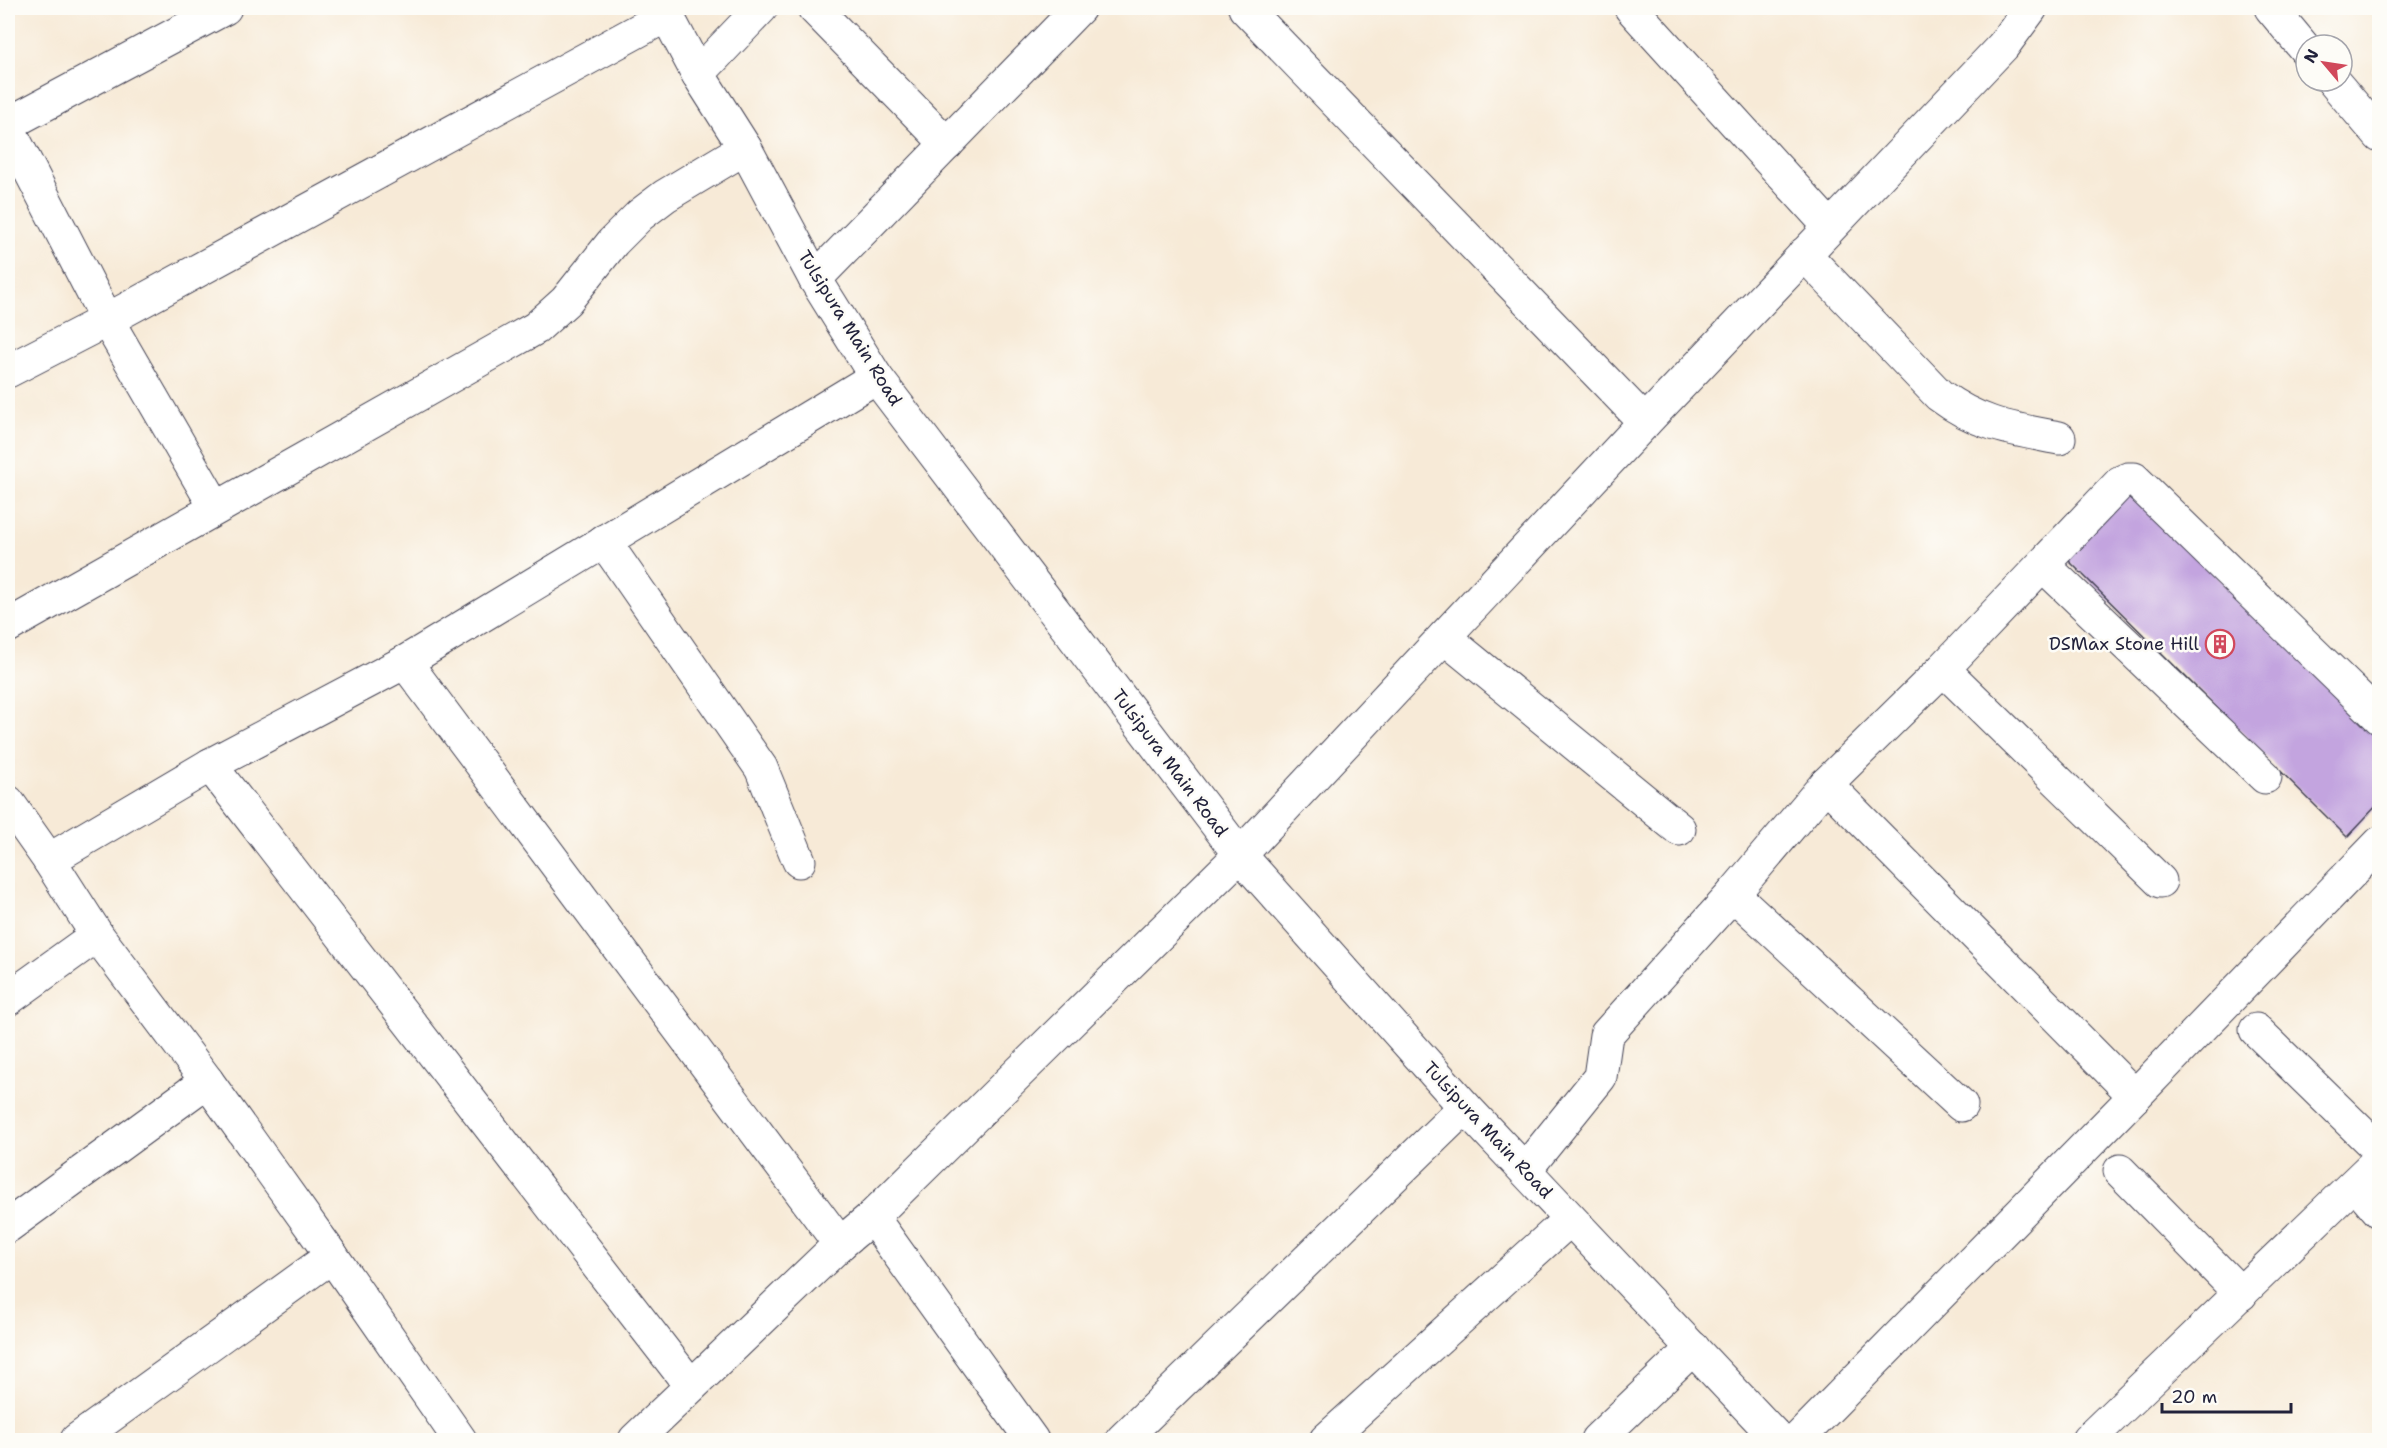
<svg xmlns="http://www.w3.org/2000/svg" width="2387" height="1448" font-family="'Shantell Sans',sans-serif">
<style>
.building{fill:#c3a4df}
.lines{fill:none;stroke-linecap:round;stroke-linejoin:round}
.minor-casing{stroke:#424052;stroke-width:35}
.major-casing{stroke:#424052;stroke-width:35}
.minor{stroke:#fff;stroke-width:33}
.major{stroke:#fff;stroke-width:33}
.labels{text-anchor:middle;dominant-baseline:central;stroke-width:5;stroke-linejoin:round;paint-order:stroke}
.street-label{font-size:18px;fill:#22223b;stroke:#fdfcf7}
.poi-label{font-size:18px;fill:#22223b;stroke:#fdfcf7;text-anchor:end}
</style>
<rect width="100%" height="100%" fill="#fdfcf7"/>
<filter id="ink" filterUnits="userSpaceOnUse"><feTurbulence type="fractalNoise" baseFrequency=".0167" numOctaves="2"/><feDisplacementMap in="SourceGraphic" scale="12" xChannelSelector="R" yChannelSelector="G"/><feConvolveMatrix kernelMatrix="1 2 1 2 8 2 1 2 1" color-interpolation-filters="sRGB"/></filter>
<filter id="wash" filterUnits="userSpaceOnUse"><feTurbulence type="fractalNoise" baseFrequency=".008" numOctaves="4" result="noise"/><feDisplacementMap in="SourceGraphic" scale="24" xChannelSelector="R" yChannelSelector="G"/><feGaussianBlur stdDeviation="1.35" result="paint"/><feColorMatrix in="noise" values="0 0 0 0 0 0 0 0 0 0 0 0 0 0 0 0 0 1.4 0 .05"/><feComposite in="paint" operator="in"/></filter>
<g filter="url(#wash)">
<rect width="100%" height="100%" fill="#f7ead7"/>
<g id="blocks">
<!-- building -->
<path class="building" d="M2129,492L2380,732V802L2347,837L2064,556Z"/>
</g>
</g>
<g filter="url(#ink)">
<use href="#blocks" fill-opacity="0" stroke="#424052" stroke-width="1.5"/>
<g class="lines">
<!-- minor casing -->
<g class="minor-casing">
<g id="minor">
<path d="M663,8L698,74L745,148L815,279L876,377L1240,855L1465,1107L1779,1440"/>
<path d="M814,8L947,144"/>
<path d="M1245,8L1645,422"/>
<path d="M1631,8L1830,227"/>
<path d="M2271,8L2306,50"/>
<path d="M698,74L761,8"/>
<path d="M2333,81L2380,136"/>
<path d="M8,124L225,8"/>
<path d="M8,128L107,320L216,508"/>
<path d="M1804,254L1939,395C1979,425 2012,429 2059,438"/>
<path d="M815,279L1079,8"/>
<path d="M8,371L107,320L667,15"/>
<path d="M604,541L761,768L799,861"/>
<path d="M2043,565L2265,777"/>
<path d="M8,626L536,328L566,301L613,242L640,215L665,196L745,148"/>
<path d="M1444,637L1679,829"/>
<path d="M405,662L840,1244"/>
<path d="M1943,669L2160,881"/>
<path d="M210,765L691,1386"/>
<path d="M1826,784L2135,1096"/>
<path d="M8,802L49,860L97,935L207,1081L332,1256L460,1440"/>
<path d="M49,860L210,765L405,662L876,377"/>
<path d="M1733,894L1961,1105"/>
<path d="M8,999L97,935"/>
<path d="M2256,1030L2380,1151"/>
<path d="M1525,1170L1600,1077L1606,1035L1733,894L1826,784L1943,669L2121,482L2128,479H2134L2380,718"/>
<path d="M2120,1171L2241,1294"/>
<path d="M2356,1184L2380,1212"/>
<path d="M872,1217L1032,1440"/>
<path d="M8,1226L207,1081"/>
<path d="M77,1440L332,1256"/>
<path d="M1122,1440L1465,1107"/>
<path d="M1326,1440L1570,1219"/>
<path d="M1597,1440L1693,1348"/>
<path d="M1797,1440L2135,1096L2380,843"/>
<path d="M2088,1440L2380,1159"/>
</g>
</g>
<!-- major casing -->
<g class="major-casing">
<path id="major" d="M635,1440L840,1244L872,1217L1240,855L1645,422L2003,46L2031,8"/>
</g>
<!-- minor -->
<use href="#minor" class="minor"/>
<!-- major -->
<use href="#major" class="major"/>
</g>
</g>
<!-- icons -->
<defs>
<g id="building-ring" transform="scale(1.5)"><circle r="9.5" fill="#fdfcf7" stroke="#d1495b" stroke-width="1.5"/><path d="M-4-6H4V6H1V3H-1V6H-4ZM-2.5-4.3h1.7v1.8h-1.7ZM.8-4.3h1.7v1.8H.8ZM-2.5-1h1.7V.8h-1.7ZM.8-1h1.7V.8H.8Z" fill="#d1495b"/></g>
</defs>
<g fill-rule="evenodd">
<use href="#building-ring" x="2220" y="644"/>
</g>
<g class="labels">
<!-- street labels -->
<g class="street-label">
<text transform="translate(850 328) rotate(58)">Tulsipura Main Road</text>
<text transform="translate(1170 763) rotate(53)">Tulsipura Main Road</text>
<text transform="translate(1488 1130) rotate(47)">Tulsipura Main Road</text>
</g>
<!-- poi labels -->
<g class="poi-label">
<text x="2199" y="644">DSMax Stone Hill</text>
</g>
</g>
<!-- margin -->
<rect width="2387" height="1448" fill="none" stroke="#fdfcf7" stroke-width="30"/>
<!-- north arrow -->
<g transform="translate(2324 63) rotate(299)"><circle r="28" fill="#fdfcf7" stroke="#a5a5ac" stroke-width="1.5"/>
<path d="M0-4.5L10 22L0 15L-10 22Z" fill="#d1495b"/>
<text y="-9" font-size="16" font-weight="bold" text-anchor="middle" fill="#22223b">N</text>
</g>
<!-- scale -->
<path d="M2162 1403v9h129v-9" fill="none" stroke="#22223b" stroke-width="3"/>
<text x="2171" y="1403" font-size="18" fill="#22223b" stroke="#fdfcf7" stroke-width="4.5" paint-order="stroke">20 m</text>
</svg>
